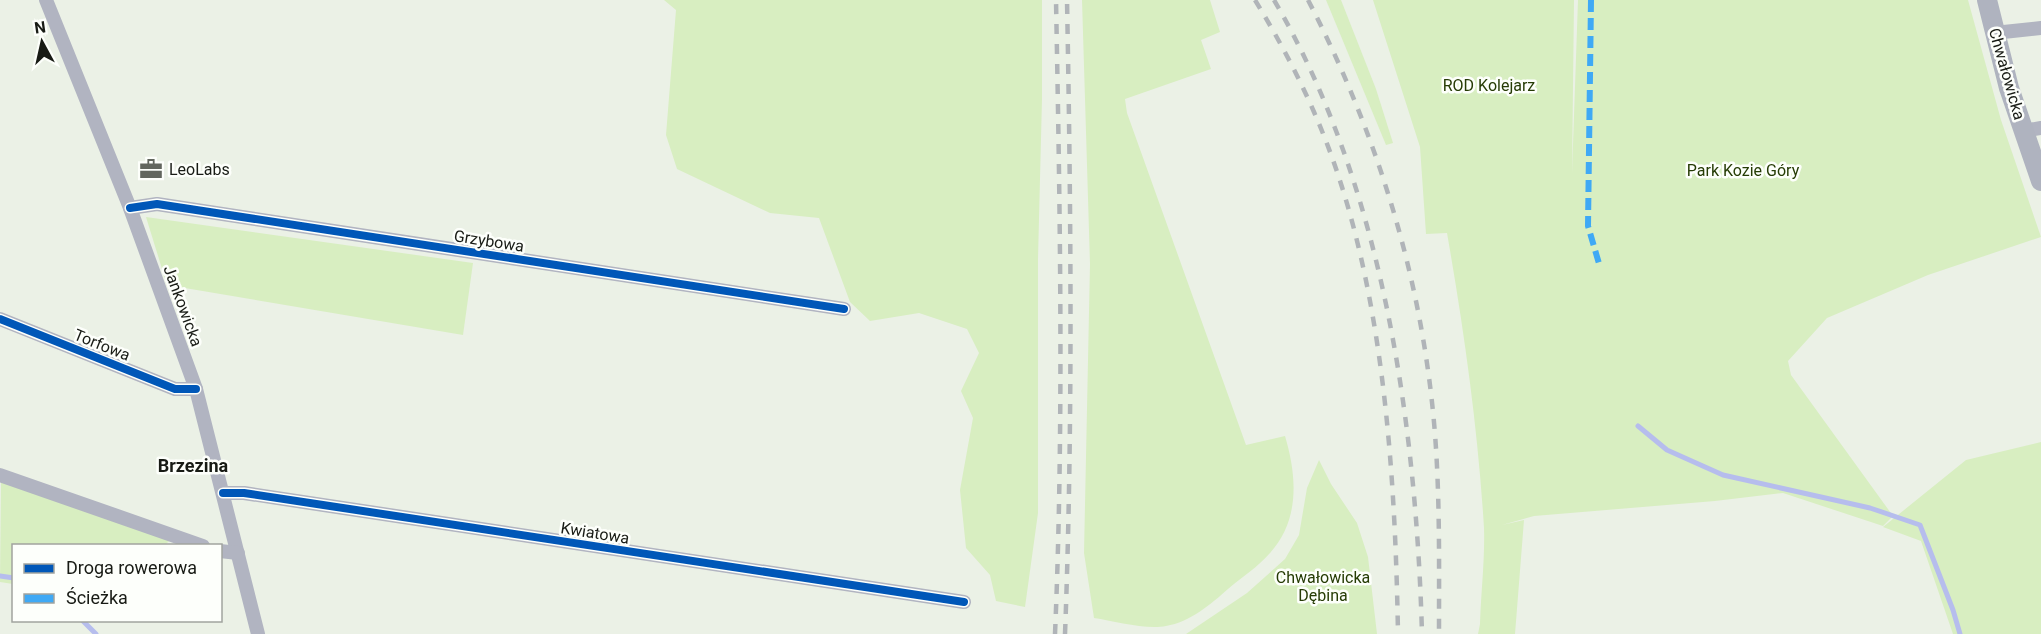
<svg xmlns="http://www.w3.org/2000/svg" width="2041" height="634" font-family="Roboto,sans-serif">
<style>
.green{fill:#d8eec1}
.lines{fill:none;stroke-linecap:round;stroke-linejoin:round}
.stream{stroke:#b6bded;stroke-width:5}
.minor{stroke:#b1b4c1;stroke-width:14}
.secondary{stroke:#afb3bf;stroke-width:20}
.rail{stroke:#b0b4b8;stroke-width:4.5;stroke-dasharray:10 10;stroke-linecap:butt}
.quiet{stroke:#3fa9f5;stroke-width:6;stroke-dasharray:12 6;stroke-linecap:butt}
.cycleway-casing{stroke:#fdfffb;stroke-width:11}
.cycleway{stroke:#0057b8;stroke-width:8}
.labels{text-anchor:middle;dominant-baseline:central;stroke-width:5;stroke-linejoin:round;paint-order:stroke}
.street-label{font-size:16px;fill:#181b15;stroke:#fdfffb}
.park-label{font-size:16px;fill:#263c05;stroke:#fdfffb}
.poi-label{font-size:16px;fill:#181b15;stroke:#fdfffb;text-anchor:start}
.neighbourhood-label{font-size:18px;font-weight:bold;fill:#181b15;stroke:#fdfffb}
</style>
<rect width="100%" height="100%" fill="#ebf1e6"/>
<!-- green -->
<g class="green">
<path d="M664,0H1042V99L1038,259V513L1025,607L996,601L990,575L966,548L960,490L973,418L961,391L979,353L967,329L919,313L870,321L850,302L819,218L770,213L677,169L666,135L676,10Z"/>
<path d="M1082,0H1210L1220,32L1201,40L1211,69L1125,99L1127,113L1246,445L1285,436C1297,476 1300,520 1270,553C1258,567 1242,577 1228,589C1211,604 1190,622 1166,626C1146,630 1114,621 1094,618L1084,553L1090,264Z"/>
<path d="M1326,0H1341L1376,89L1393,143L1386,145Z"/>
<path d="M1373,0H1574L1572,173L1578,0H1968L2001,120L2041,237L1928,275L1827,318L1788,361L1791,375L1893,516L1883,526L1783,493L1715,501L1534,516L1502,525L1524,520L1515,634H1478L1480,624C1481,592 1485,559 1484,528C1478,429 1464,330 1447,233L1426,234L1420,147Z"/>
<path d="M146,217L473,263L463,335L167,285Z"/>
<path d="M2041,442V634H1953L1921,541L1883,527L1966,460Z"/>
<path d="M1319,460L1331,484L1357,523L1368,557L1377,634H1186L1247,593L1285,559L1299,535L1307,488Z"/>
<path d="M1,482L171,539L164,546H14L13,584L0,582Z"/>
</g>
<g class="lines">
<!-- stream -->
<g class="stream">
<path d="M1638,426L1667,450L1723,475L1870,508L1920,525L1953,610L1960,634"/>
<path d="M0,576L14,578"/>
<path d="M82,620L96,634"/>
</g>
<!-- minor -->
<g class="minor">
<path d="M46,0L130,208L196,389L258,634"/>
<path d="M1994,33L2041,28"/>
<path d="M2023,131L2041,128"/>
<path d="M130,208L157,204L844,309"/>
<path d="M0,319L175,389H196"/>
<path d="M0,475L203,546"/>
<path d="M223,493H244L964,602"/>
<path d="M220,551L238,553"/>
</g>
<!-- secondary -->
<path class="secondary" d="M1987,0L2009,88L2041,181"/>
<!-- rail -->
<g class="rail">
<path d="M1255,0C1277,36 1297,73 1314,112C1383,269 1395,465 1398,634"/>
<path d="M1274,0C1383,186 1416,422 1422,634"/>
<path d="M1308,0C1378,135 1423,282 1435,434C1440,500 1439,567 1439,634"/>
<path d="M1055,634C1064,423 1060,211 1056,0"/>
<path d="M1065,634C1073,423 1071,211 1067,0"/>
</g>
<!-- quiet -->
<path class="quiet" d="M1591,0L1588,226L1600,267"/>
<!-- cycleway casing -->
<g class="cycleway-casing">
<g id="cycleway">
<path d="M130,208L157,204L844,309"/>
<path d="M0,319L175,389H196"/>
<path d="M223,493H244L964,602"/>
</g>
</g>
<!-- cycleway -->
<use href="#cycleway" class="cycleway"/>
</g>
<!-- icons -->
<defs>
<g id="office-bare" transform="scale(1.8)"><path d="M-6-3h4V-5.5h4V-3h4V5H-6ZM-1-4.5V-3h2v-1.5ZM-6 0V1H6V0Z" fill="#62665e" stroke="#fdfffb" stroke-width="2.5" paint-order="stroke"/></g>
</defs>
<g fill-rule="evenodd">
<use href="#office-bare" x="151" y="169"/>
</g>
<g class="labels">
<!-- street labels -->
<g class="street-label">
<text transform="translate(2007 74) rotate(74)">Chwałowicka</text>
<text transform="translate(489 241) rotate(9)">Grzybowa</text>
<text transform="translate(183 306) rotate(70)">Jankowicka</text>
<text transform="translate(102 345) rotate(22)">Torfowa</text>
<text transform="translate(595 533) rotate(9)">Kwiatowa</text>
</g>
<!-- park labels -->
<g class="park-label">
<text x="1489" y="85">ROD Kolejarz</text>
<text x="1743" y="170">Park Kozie Góry</text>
<text x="1323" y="577">Chwałowicka<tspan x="1323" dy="18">Dębina</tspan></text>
</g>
<!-- poi labels -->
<g class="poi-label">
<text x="169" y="169">LeoLabs</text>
</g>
<!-- neighbourhood labels -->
<g class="neighbourhood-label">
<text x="193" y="465">Brzezina</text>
</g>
</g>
<!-- legend -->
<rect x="12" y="544" width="210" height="78" fill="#fdfffb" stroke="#a1a49f" stroke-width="1.5"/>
<rect x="24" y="564" width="30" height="9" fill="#0057b8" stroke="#a1a49f" stroke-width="1.5"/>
<text x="66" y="574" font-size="18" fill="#181b15">Droga rowerowa</text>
<rect x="24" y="594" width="30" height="9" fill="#3fa9f5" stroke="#a1a49f" stroke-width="1.5"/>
<text x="66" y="604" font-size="18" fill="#181b15">Ścieżka</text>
<!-- north arrow -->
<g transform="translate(42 42) rotate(352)" stroke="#fdfffb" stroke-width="4.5" paint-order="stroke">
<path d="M0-4.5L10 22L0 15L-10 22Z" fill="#181b15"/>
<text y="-9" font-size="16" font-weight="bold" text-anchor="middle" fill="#181b15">N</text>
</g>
</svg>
